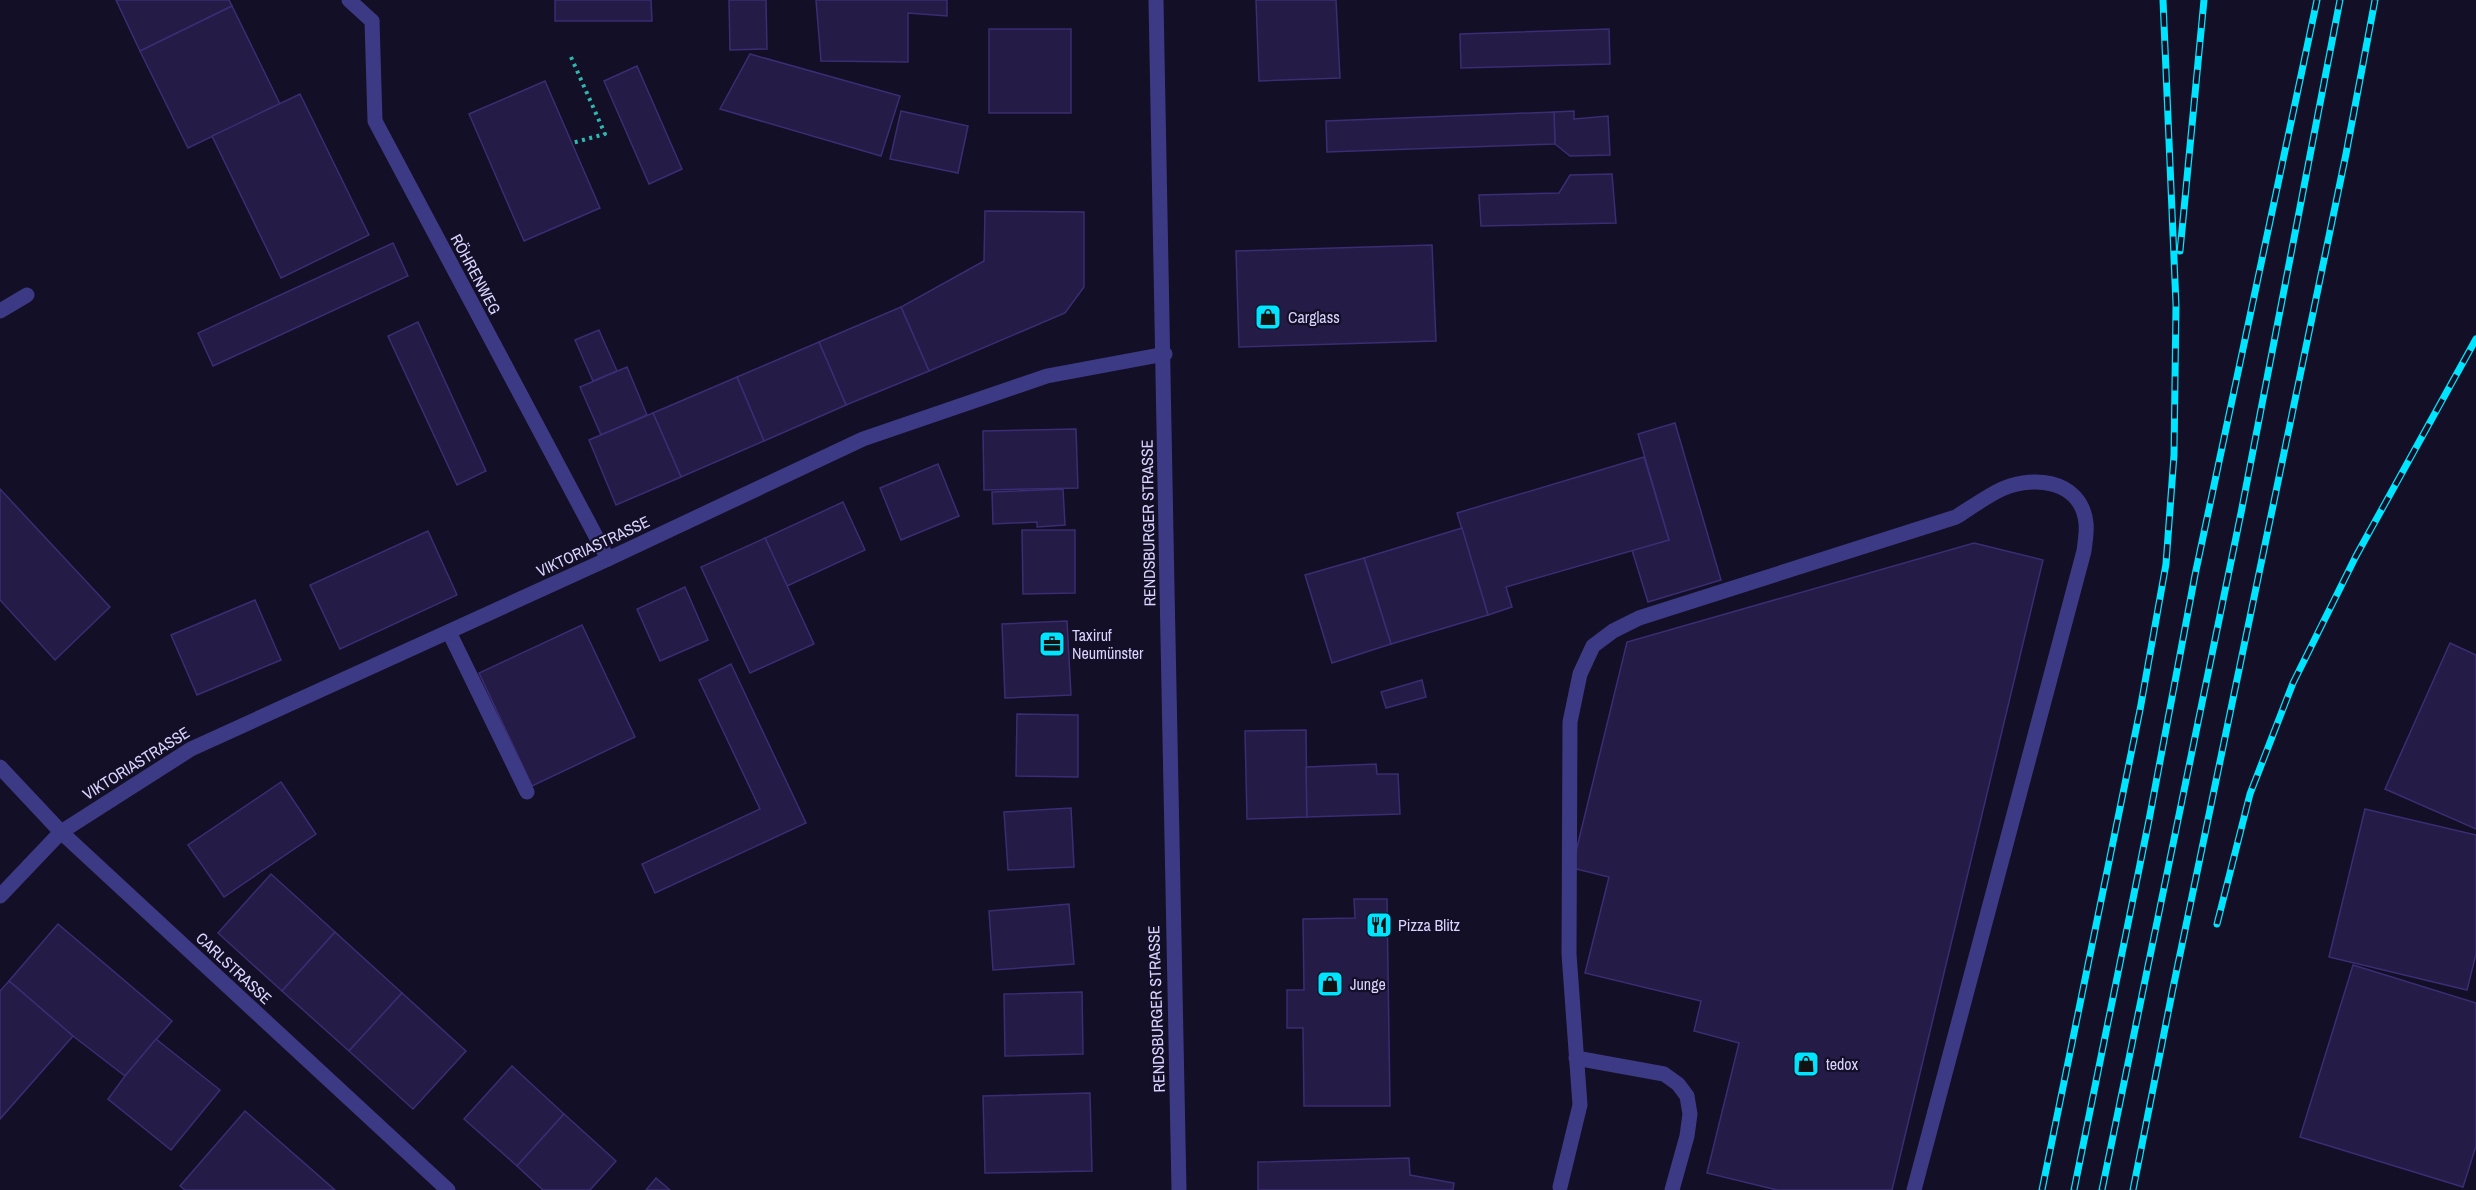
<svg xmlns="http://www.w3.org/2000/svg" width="2476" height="1190" font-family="'Archivo Narrow',sans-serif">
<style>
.building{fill:#241b47;stroke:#3b2d73;stroke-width:1.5}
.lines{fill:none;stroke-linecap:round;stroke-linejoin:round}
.path{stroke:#2fb8b0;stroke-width:4;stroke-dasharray:3 4.5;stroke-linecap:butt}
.service{stroke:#3d3a85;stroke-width:15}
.minor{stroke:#3d3a85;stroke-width:15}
.tertiary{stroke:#3d3a85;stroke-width:15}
.rail-casing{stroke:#00e5ff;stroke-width:7}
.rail{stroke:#130f26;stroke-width:4.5;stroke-dasharray:14;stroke-linecap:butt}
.labels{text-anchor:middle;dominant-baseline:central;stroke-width:4.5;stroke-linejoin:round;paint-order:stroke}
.street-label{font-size:16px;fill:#d9d4ff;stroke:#130f26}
.poi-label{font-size:16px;fill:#d9d4ff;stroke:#130f26;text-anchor:start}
</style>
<rect width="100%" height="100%" fill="#130f26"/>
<!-- building -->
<g class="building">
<path d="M116,0H229L232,6L140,51Z"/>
<path d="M555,0H651L652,21H555Z"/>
<path d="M729,0H766L767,49L730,50Z"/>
<path d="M816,0H947V16L908,13V62L821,61Z"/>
<path d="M1256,0H1336L1340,78L1259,81Z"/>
<path d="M232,6L280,104L188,148L140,51Z"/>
<rect x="989" y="29" width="82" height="84"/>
<path d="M1609,29L1610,64L1461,68L1460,34Z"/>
<path d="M750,54L900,96L881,156L720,109Z"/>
<path d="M637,66L682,169L649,184L604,81Z"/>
<path d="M545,81L600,208L524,241L469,114Z"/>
<path d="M300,94L369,235L281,278L212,136Z"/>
<path d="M901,111L968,126L958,173L890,159Z"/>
<path d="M1574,111V119L1608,116L1610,155L1570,156L1555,144L1554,112Z"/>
<path d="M1554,112L1555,144L1327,152L1326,121Z"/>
<path d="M1612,174L1616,223L1481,226L1479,195L1559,193L1570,175Z"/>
<path d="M985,211L1084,212V287L1065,313L929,371L901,307L984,261Z"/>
<path d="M393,243L408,276L213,366L198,333Z"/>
<path d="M1432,245L1436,341L1239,347L1236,251Z"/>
<path d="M901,307L929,371L846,405L819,342Z"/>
<path d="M418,322L486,471L457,485L388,336Z"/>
<path d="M599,330L617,371L593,381L575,340Z"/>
<path d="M819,342L846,405L764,441L737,377Z"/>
<path d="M627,367L647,415L601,435L580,387Z"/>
<path d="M737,377L764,441L681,477L653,413Z"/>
<path d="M653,413L681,477L616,505L589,440Z"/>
<path d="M1675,423L1721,580L1648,602L1632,550L1669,540L1638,434Z"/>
<path d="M1076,429L1078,488L984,490L983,431Z"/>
<path d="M1644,457L1669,540L1506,587L1512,607L1488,615L1457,513Z"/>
<path d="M938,464L959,516L901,540L880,488Z"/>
<path d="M0,489L110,607L55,660L0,600Z"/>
<path d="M1063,489L1065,525L1037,527V522L993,524L992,492Z"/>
<path d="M843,502L865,550L787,586L765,538Z"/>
<path d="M1462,528L1488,615L1391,644L1364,558Z"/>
<path d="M1022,530H1075V593L1023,594Z"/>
<path d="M428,531L457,595L340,649L310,585Z"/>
<path d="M765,538L814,644L750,673L701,567Z"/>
<path d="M1974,543L2043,560L1892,1190H1777L1707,1173L1739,1043L1694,1031L1701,1001L1585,973L1609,877L1572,868L1627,642Z"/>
<path d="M1364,558L1391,644L1332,663L1305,575Z"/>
<path d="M685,587L708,640L660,661L637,609Z"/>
<path d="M255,600L281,660L197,695L171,635Z"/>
<path d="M1067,621L1071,695L1005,698L1002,624Z"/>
<path d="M582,625L635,737L532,786L479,673Z"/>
<path d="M2450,643L2476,655V829L2385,789Z"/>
<path d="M731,664L806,823L655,893L642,864L760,809L699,680Z"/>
<path d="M1422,680L1426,697L1386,708L1381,692Z"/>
<path d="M1017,714L1078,715V777L1016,776Z"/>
<path d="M1306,730L1307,817L1247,819L1245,731Z"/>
<path d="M1376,764L1377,774H1398L1400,814L1307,817L1306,767Z"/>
<path d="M281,782L316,834L224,897L188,845Z"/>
<path d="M1071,808L1074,867L1008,870L1004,812Z"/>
<path d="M2365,809L2476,835V954L2467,990L2329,957Z"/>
<path d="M271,874L335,932L282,991L218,933Z"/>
<path d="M1354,899H1387L1390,1106H1304L1303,1028H1287V990H1304L1303,919L1355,918Z"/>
<path d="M1069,904L1074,964L993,970L989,911Z"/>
<path d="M58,924L172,1021L125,1076L73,1036L9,981Z"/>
<path d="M335,932L402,993L349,1051L282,991Z"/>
<path d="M2353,965L2476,1003V1146L2463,1187L2300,1137Z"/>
<path d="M9,981L73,1036L0,1119V991Z"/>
<path d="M1082,992L1083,1054L1005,1056L1004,994Z"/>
<path d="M402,993L466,1051L413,1109L349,1051Z"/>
<path d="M156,1039L220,1090L171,1150L108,1099L125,1076Z"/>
<path d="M512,1066L564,1114L517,1166L464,1119Z"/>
<path d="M1090,1093L1092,1171L985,1173L983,1096Z"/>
<path d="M245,1111L335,1190H185L180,1186Z"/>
<path d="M564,1114L616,1161L590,1190H543L517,1166Z"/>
<path d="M1409,1158L1410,1175L1454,1183L1453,1190H1258V1162Z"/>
<path d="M656,1178L670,1190H646Z"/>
</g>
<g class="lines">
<!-- path -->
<path class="path" d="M571,57L605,134L572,143"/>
<!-- service -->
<g class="service">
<path d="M372,21L375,121L608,559"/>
<path d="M0,311L27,295"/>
<path d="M449,632L527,792"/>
<path d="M1576,1058L1664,1074L1678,1084L1687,1096L1690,1114L1687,1136L1672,1190"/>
<path d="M1560,1187L1580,1105L1569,954L1570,722L1580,674L1593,646L1613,631L1639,618L1956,517C1970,508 1983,499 1996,492C2029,474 2081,478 2086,523C2087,532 2085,542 2084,551L1914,1190"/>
</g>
<!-- minor -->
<g class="minor">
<path d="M349,0L372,21"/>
<path d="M0,767L61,832L448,1190"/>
</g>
<!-- tertiary -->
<g class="tertiary">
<path d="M1156,0C1166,397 1168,793 1179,1190"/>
<path d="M0,896L61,832L191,749L608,559L863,439L1047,376L1165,354"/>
</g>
<!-- rail casing -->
<g class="rail-casing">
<g id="rail">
<path d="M2180,251L2204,0"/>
<path d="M2217,924L2250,794L2293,683L2356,556L2476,339"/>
<path d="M2042,1190L2140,710L2166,564L2174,455L2176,305L2163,0"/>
<path d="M2074,1190L2149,820L2195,575L2317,0"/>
<path d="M2102,1190L2241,513L2340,0"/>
<path d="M2133,1190L2172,993L2346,154L2375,0"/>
</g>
</g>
<!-- rail -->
<use href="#rail" class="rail"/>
</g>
<!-- icons -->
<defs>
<g id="shop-square" transform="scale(1.35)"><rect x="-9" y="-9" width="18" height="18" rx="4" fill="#00e5ff" stroke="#130f26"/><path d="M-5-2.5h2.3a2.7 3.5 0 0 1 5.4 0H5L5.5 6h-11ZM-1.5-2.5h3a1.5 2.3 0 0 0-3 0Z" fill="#111"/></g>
<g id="office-square" transform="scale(1.35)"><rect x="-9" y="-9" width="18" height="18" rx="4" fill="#00e5ff" stroke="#130f26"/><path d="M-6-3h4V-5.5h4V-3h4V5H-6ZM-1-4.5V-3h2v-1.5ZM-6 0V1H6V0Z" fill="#111"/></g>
<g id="restaurant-square" transform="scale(1.35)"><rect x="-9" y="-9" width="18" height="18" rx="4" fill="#00e5ff" stroke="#130f26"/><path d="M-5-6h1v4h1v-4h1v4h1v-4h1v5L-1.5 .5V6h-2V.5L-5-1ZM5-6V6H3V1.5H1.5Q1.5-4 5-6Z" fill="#111"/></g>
</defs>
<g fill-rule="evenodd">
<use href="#shop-square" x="1268" y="317"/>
<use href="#office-square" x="1052" y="644"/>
<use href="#restaurant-square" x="1379" y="925"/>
<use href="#shop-square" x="1330" y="984"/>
<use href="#shop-square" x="1806" y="1064"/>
</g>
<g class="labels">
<!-- street labels -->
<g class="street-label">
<text transform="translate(476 274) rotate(62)">RÖHRENWEG</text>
<text transform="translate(1148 523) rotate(-91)">RENDSBURGER STRASSE</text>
<text transform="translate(593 546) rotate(-25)">VIKTORIASTRASSE</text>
<text transform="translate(136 763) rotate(-32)">VIKTORIASTRASSE</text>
<text transform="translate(234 968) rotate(43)">CARLSTRASSE</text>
<text transform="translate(1156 1009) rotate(-92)">RENDSBURGER STRASSE</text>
</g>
<!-- poi labels -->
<g class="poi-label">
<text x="1288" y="317">Carglass</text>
<text x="1072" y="635">Taxiruf<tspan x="1072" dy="18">Neumünster</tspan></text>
<text x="1398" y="925">Pizza Blitz</text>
<text x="1350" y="984">Junge</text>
<text x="1826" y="1064">tedox</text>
</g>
</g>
</svg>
